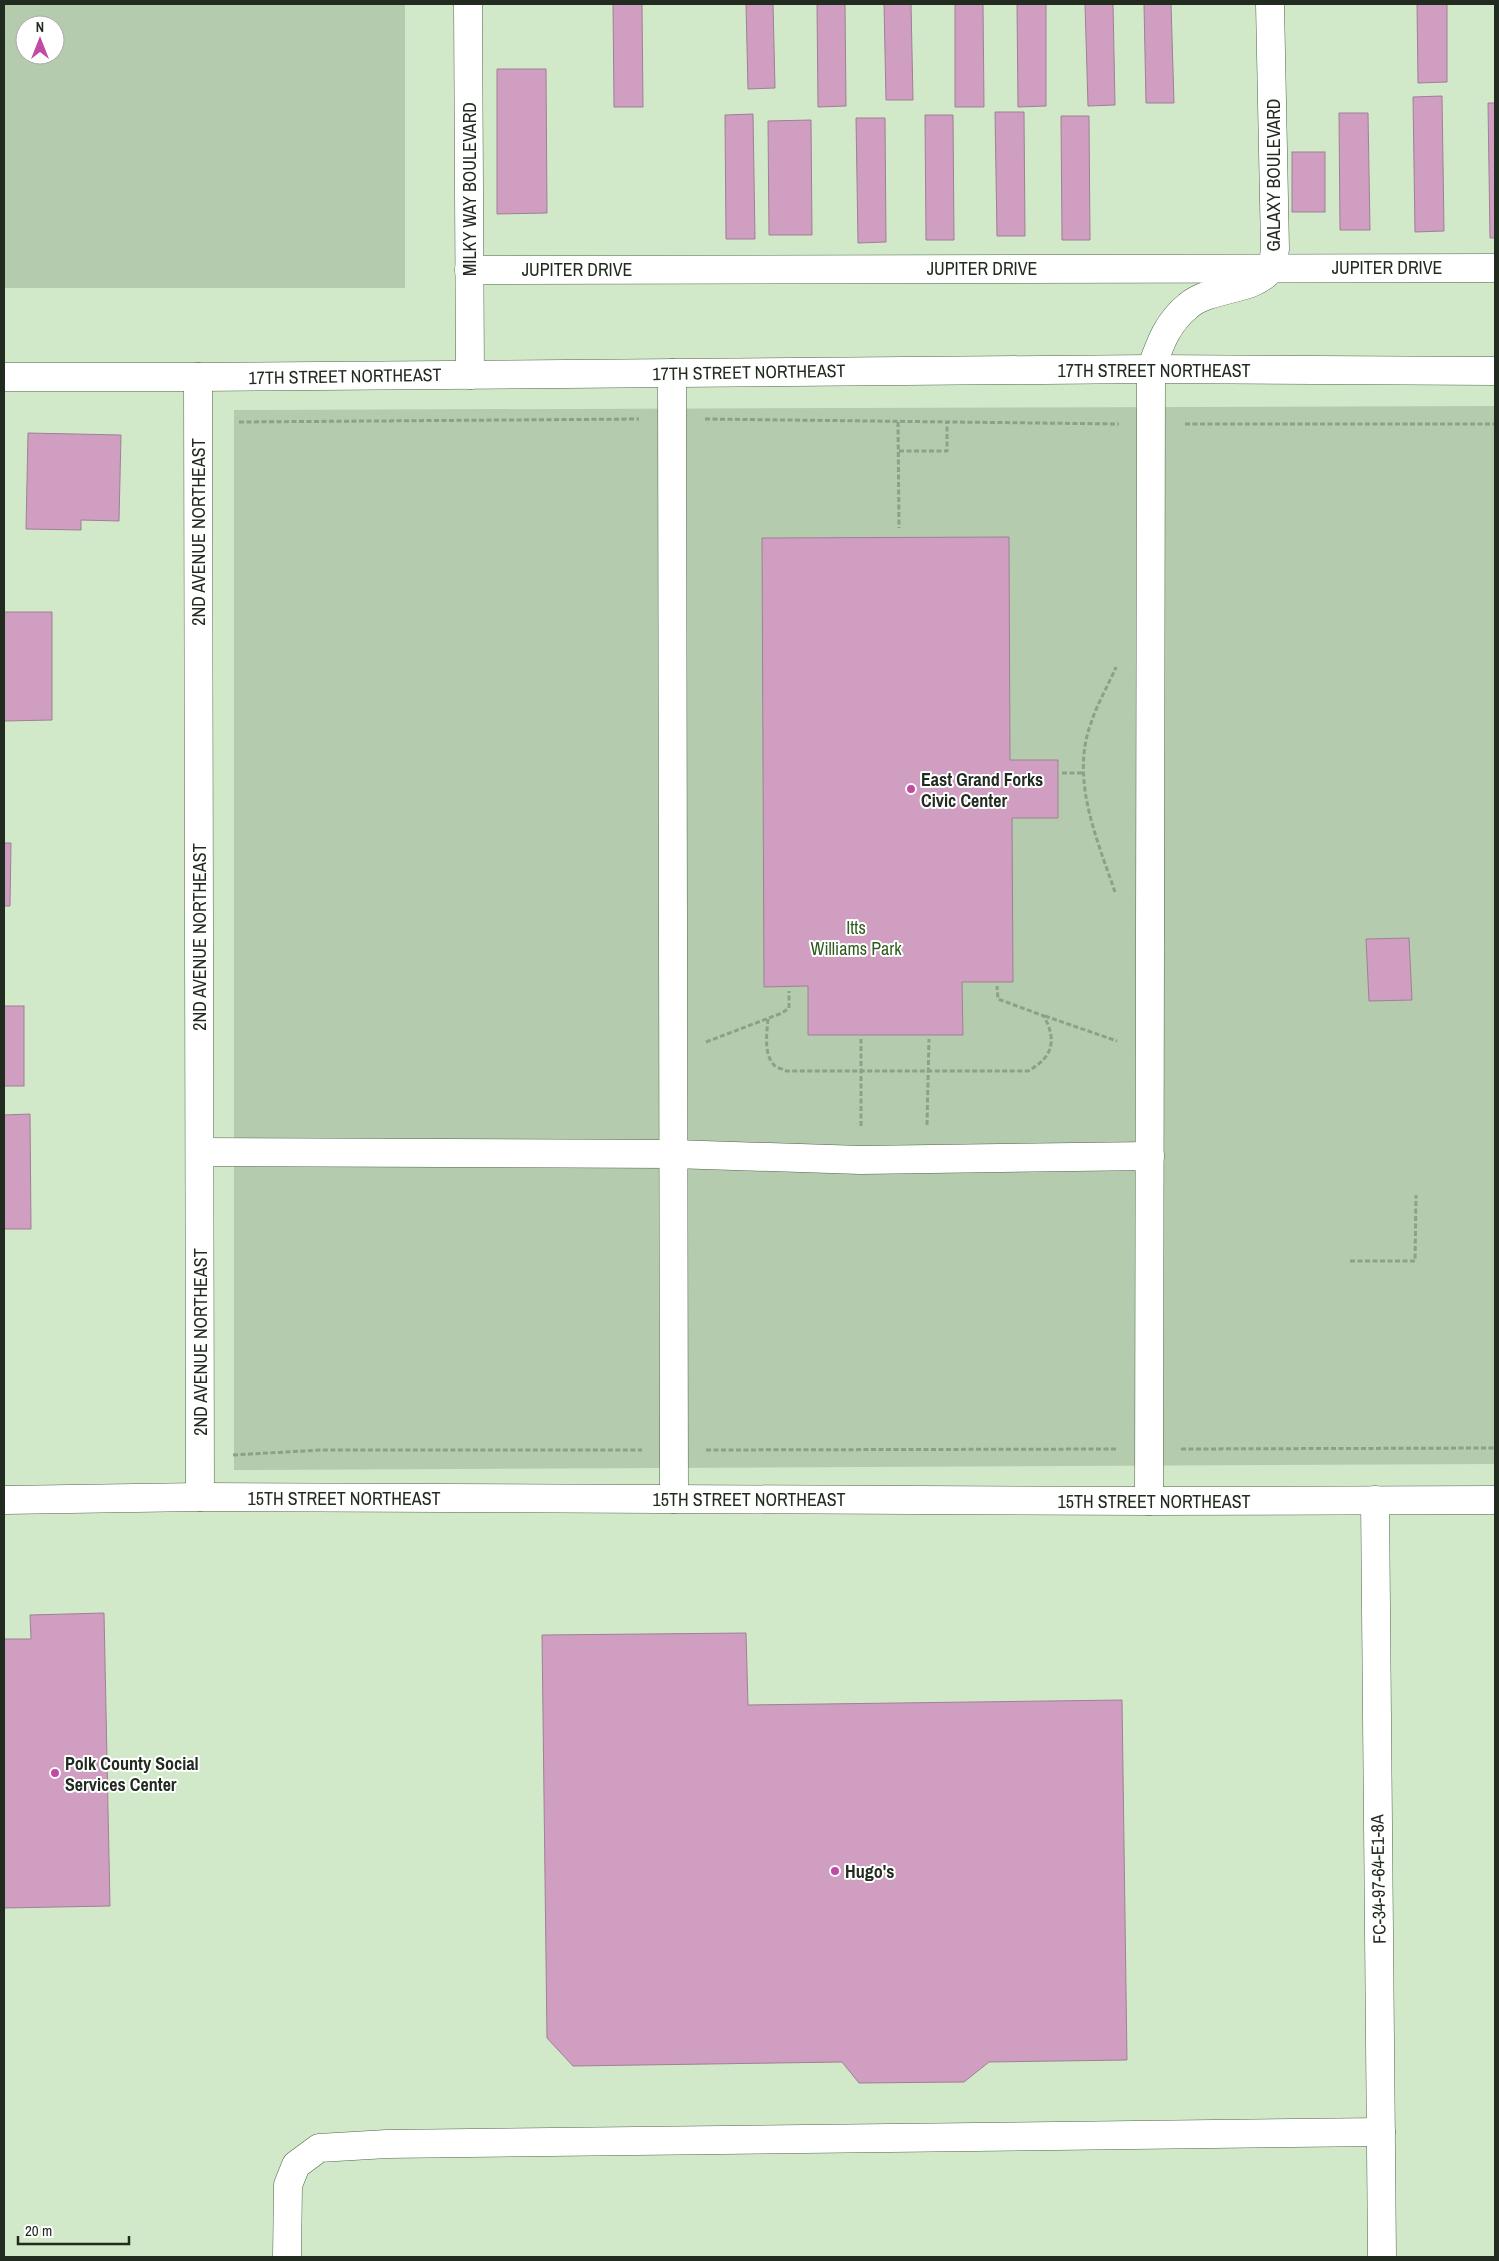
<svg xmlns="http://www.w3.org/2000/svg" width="1499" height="2261" font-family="'Archivo Narrow',sans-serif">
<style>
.green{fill:#b4ccad;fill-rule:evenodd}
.building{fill:#cf9ec0;stroke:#9f8095}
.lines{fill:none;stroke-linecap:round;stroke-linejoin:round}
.minor-casing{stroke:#51664a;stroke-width:29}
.path{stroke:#8ea088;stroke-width:3;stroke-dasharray:5 2.5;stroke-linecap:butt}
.minor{stroke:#fff;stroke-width:28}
.poi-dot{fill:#bf4ba4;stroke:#fff;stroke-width:2}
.labels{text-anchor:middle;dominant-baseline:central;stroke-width:4;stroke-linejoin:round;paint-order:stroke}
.street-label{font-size:18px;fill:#222b20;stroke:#fff}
.poi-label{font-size:18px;font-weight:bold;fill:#222b20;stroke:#fff;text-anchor:start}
.park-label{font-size:18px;fill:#305c1f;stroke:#fff}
</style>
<rect width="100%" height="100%" fill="#d1e9c9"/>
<!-- green -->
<g class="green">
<path d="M4,4H405V288H4ZM25,25H55V55H25Z"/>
<path d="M1495,406V1464L234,1470V410Z"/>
</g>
<!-- building -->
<g class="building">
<path d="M613,4H642L643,107H614Z"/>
<path d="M746,4H773L775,88L748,89Z"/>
<path d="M817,4H845L846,106L818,107Z"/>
<path d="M884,4H911L913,100H886Z"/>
<path d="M955,4H983L984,107H955Z"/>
<path d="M1017,4H1046V106L1018,107Z"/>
<path d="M1085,4H1113L1115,105L1088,106Z"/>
<path d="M1144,4H1171L1174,103H1146Z"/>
<path d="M1417,4H1447V82L1418,83Z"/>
<path d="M497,69H546L547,213L497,214Z"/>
<path d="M1442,96L1444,231L1415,232L1413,97Z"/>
<path d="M1488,103H1495V238H1490Z"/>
<path d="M995,112H1024L1025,236H997Z"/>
<path d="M1339,113H1368L1370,230H1340Z"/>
<path d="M753,114L755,239H726L725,115Z"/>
<path d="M925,115H953L954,240H926Z"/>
<path d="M1061,116H1089L1090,240H1062Z"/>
<path d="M856,118H885L886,242L858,243Z"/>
<path d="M811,120L812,235H769L768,121Z"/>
<rect x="1292" y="152" width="33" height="60"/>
<path d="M28,433L121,435L119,521L81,520V530L26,529Z"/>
<path d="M1009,537L1010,760H1058V818H1012L1013,982H962L963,1035H808V986L764,987L762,538Z"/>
<path d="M4,612H52V720L4,721Z"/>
<path d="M4,843H11L10,906H4Z"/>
<path d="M1409,938L1412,1000L1369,1001L1366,939Z"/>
<rect x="4" y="1006" width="20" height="80"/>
<path d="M30,1114L31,1229H4V1115Z"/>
<path d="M104,1613L110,1906L4,1908V1639H31L30,1615Z"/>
<path d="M746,1633L748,1705L1122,1700L1127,2060L989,2062L964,2082L859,2083L842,2062L573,2066L547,2038L542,1635Z"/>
</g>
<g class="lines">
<!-- minor casing -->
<g class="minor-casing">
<g id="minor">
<path d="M468,4L470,375"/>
<path d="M469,270L1495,268"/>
<path d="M672,373L674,1499"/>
<path d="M4,377H198L1151,369L1495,371"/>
<path d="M198,377L200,1497"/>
<path d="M200,1152L673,1154L861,1160L1150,1156"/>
<path d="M4,1500L200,1497L1149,1501L1495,1500"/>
<path d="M1375,1500L1382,2257"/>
<path d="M1149,1501L1151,369C1160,344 1167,323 1188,306C1211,286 1256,292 1271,268C1274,263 1274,254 1275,249L1270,4"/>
<path d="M287,2257L288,2185L296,2165L319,2148L387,2144L1381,2132"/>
</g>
</g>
<!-- path -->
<g class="path">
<path d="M705,419L1119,424"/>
<path d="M239,422L639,419"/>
<path d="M898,422L899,528"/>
<path d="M1185,424H1495"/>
<path d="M899,451H947V422"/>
<path d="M1062,773H1084"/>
<path d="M1115,892C1097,839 1070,779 1091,723C1097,704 1108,686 1116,667"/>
<path d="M1045,1016L1117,1041"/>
<path d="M768,1019C767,1032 763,1055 775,1066C777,1068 783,1069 786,1071H1028C1053,1057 1057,1041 1044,1016L998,999L997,986"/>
<path d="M706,1042L782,1013L789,1008V991"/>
<path d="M927,1125L929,1039"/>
<path d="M861,1126V1039"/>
<path d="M1350,1261H1415L1416,1195"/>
<path d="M1181,1449L1495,1448"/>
<path d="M706,1450L1117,1449"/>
<path d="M233,1455L321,1450H642"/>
</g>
<!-- minor -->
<use href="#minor" class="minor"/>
</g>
<!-- markers -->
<g class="poi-dot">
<circle cx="911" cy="789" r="5"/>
<circle cx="55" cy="1773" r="5"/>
<circle cx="835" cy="1871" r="5"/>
</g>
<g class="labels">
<!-- street labels -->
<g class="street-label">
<text transform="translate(1273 175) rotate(-90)">GALAXY BOULEVARD</text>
<text transform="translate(469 189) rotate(-90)">MILKY WAY BOULEVARD</text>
<text x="1387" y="267">JUPITER DRIVE</text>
<text x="982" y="268">JUPITER DRIVE</text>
<text x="577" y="269">JUPITER DRIVE</text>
<text x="1154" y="370">17TH STREET NORTHEAST</text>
<text transform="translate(749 372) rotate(-1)">17TH STREET NORTHEAST</text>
<text transform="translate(345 376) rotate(-1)">17TH STREET NORTHEAST</text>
<text transform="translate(198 532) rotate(-90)">2ND AVENUE NORTHEAST</text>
<text transform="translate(199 937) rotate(-90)">2ND AVENUE NORTHEAST</text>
<text transform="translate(200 1342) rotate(-90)">2ND AVENUE NORTHEAST</text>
<text x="344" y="1498">15TH STREET NORTHEAST</text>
<text x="749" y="1499">15TH STREET NORTHEAST</text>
<text x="1154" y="1501">15TH STREET NORTHEAST</text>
<text transform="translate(1378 1879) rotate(-91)">FC-34-97-64-E1-8A</text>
</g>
<!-- poi labels -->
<g class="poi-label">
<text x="921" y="779">East Grand Forks<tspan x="921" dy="21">Civic Center</tspan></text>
<text x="65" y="1763">Polk County Social<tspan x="65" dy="21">Services Center</tspan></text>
<text x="845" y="1871">Hugo's</text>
</g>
<!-- park labels -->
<g class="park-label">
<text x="856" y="927">Itts<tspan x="856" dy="21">Williams Park</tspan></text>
</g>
</g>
<!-- border -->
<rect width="1499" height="2261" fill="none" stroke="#222b20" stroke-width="10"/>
<!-- north arrow -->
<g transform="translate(40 40)"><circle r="24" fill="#ffffff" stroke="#a7aaa6"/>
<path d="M0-4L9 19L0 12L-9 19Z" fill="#bf4ba4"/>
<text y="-8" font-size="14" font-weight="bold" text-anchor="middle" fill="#222b20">N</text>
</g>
<!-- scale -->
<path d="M18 2236v8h111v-8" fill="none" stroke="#222b20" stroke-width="2.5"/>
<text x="25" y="2236" font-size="15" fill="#222b20" stroke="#ffffff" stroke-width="4" paint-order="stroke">20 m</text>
</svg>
